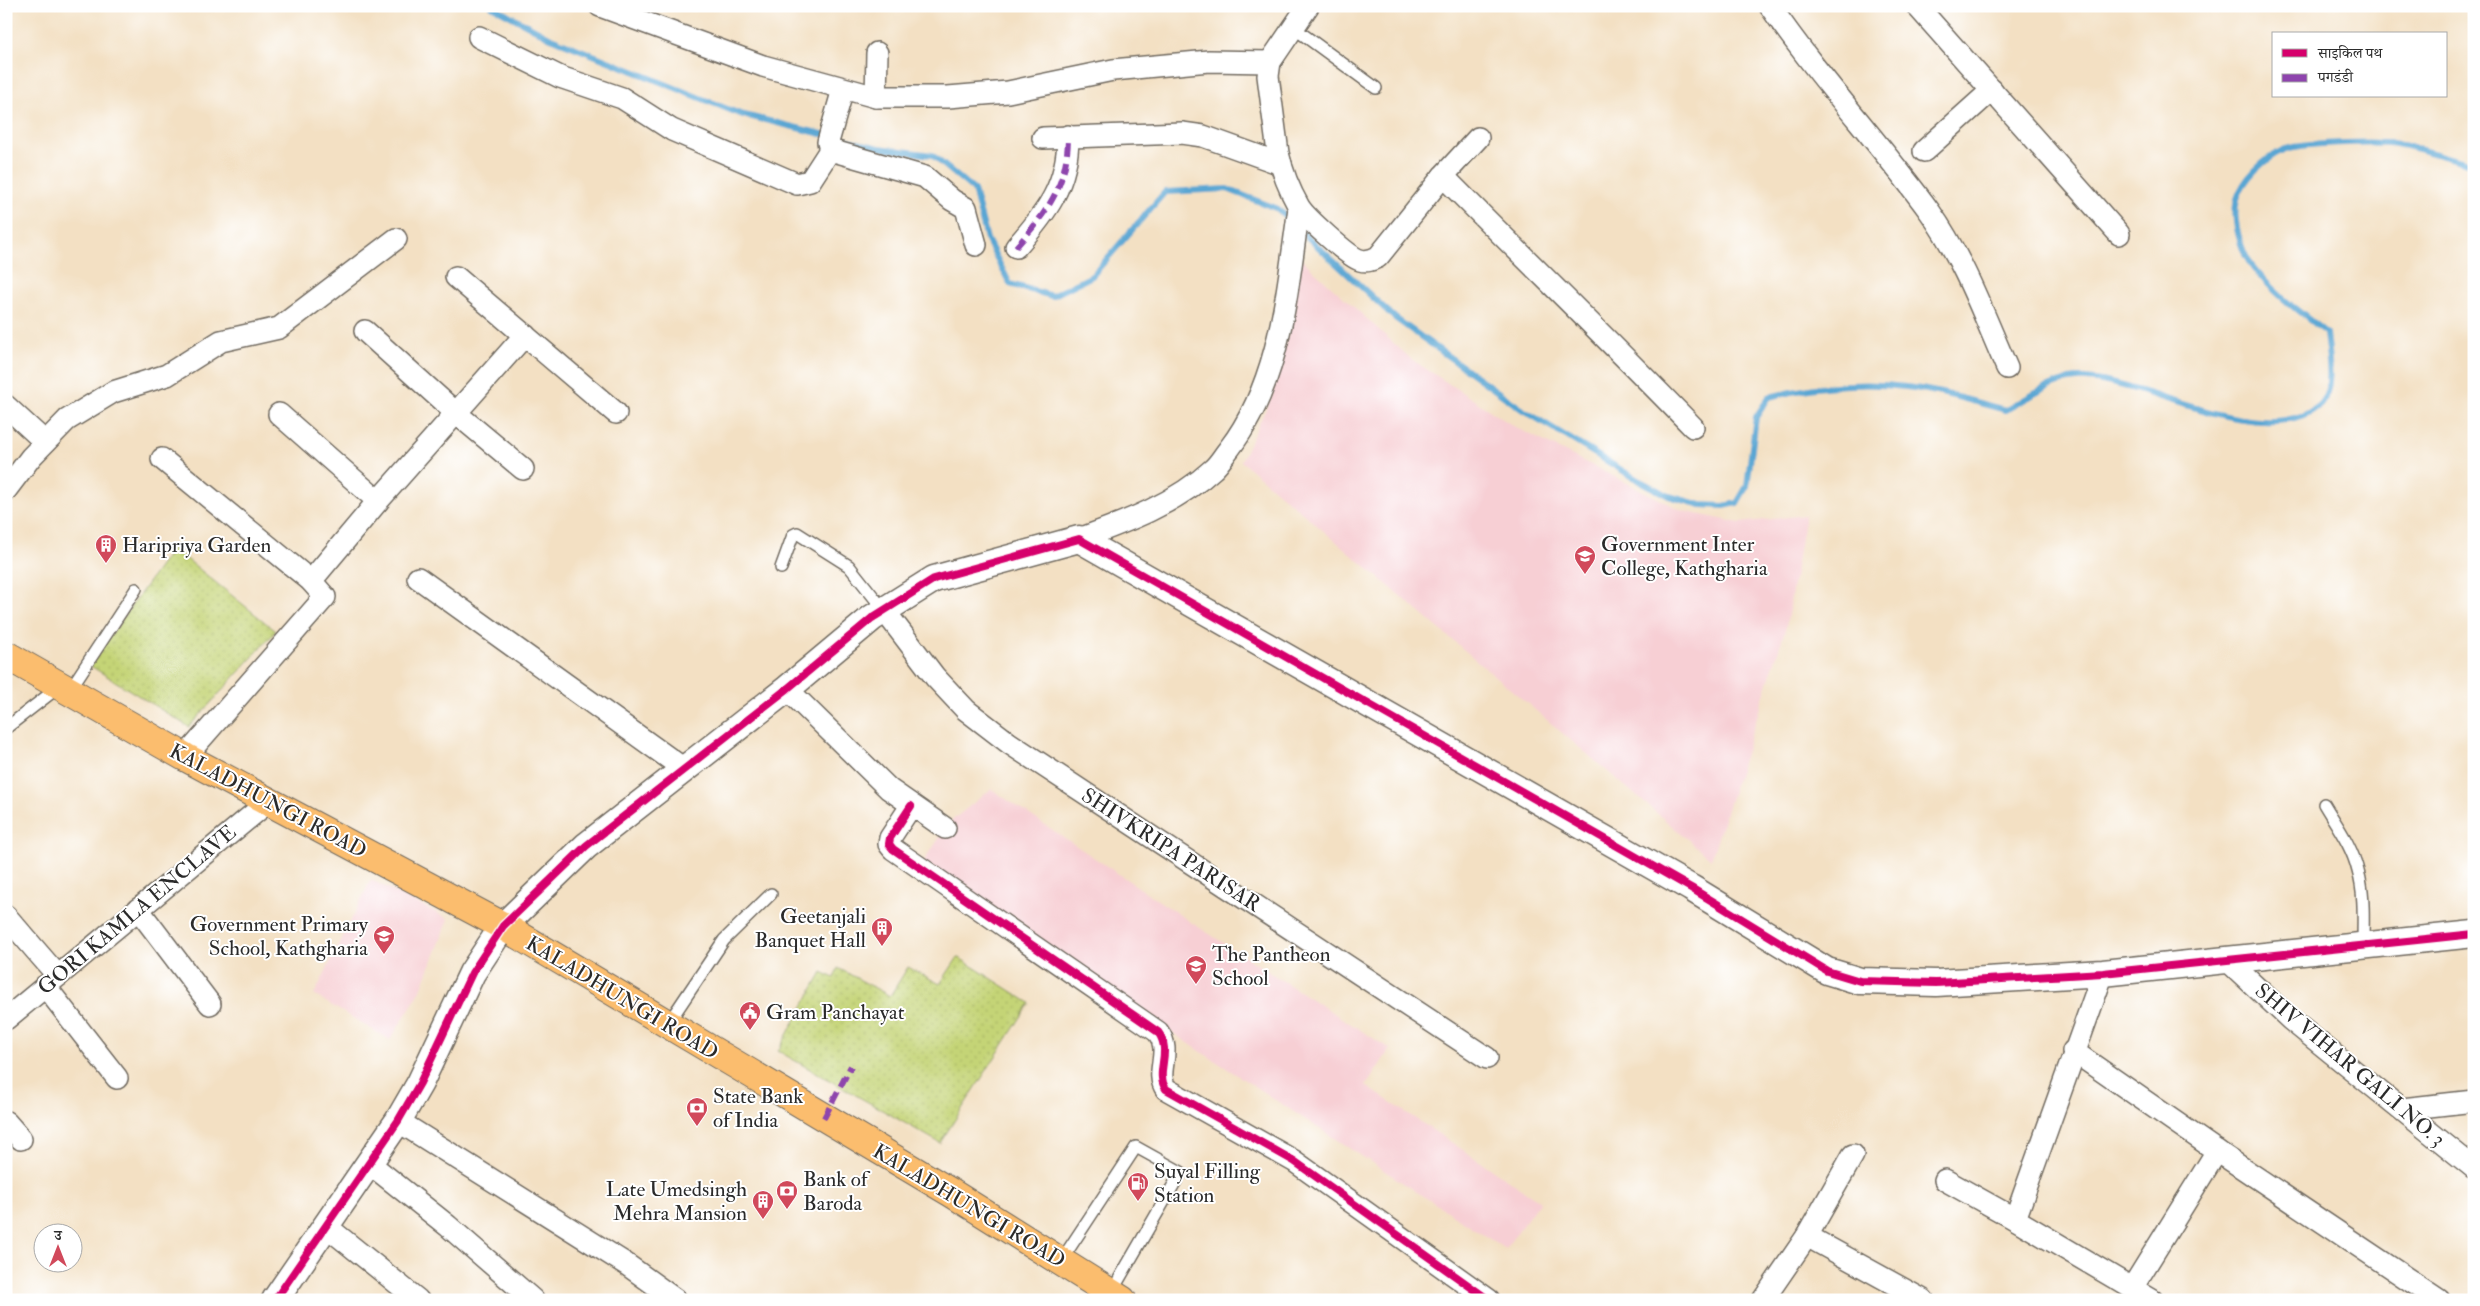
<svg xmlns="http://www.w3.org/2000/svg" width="2480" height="1306" font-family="'IM FELL Double Pica','Noto Serif Devanagari',serif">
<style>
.built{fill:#f7cfd4}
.grass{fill:url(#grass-dots);stroke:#788050}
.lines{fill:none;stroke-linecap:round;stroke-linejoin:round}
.stream{stroke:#5aa6d3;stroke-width:6}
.service-casing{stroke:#716a60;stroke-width:14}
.minor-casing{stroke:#716a60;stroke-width:24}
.tertiary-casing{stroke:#716a60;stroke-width:29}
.primary-casing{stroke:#716a60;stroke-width:30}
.service{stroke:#fff;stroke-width:11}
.minor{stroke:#fff;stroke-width:21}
.tertiary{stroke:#fff;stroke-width:26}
.primary{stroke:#fbbd6e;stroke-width:28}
.quiet{stroke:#8e44ad;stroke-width:6;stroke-dasharray:12 6;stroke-linecap:butt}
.cycleway-casing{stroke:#fff;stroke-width:11}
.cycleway{stroke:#d6006c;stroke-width:8}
.labels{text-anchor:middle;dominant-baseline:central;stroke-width:4;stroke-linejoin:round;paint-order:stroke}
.poi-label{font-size:21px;fill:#2b2b2b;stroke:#fff;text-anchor:start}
.street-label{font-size:21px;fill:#2b2b2b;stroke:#fff}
</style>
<defs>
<pattern id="grass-dots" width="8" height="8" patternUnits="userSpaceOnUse" patternTransform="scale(1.25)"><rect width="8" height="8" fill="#c4d476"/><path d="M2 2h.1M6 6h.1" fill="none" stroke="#a9b666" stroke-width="1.8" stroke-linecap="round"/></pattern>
</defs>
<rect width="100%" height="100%" fill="#fff"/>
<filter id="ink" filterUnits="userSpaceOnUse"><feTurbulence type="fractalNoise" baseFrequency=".02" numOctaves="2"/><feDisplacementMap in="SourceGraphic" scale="10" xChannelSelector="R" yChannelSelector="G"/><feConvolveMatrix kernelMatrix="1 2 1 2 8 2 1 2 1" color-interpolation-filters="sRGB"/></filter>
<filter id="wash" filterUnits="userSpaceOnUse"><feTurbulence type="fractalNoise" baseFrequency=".0096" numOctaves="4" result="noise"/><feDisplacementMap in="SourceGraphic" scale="20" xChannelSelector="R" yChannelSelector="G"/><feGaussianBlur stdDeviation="1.12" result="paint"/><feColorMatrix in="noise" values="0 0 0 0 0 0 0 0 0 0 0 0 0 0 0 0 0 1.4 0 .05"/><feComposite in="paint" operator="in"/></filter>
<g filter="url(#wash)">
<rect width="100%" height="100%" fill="#f3e0c3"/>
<!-- built -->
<g class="built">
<path d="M1297,255L1411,359L1515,427L1683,511L1740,523L1805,515L1786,627L1711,859L1241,461L1272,396L1289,329Z"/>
<path d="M991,789L1189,921L1390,1049L1366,1086L1540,1201L1505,1249L1203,1053L922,864L950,822Z"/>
<path d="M371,880L449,919L420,992L390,1040L314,995Z"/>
</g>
<!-- grass -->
<g class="grass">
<path d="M173,548L276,631L189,727L89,665Z"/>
<path d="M958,957L1030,1003L940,1143L778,1051L822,972L834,978L838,968L890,996L908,967L940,984Z"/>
</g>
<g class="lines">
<!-- stream -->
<g class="stream">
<path d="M492,6L551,38L740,114L879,148L932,155L974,190L987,239L1010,284L1052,296L1092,276L1165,192L1227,189L1278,209L1292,223"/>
<path d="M1300,230L1395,318L1523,410L1638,480L1669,496L1701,505L1724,506L1737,503L1747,486L1756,417L1769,397C1814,386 1860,381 1906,387C1939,390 1973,402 2006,410C2030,397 2057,377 2086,379C2150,384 2253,445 2312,411C2314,409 2319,407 2321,404C2335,387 2328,354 2326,333C2301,313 2273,293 2253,267C2240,252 2232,217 2237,199C2243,179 2264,159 2283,150C2299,143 2377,141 2396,144C2423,149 2448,158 2474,165"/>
</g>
</g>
</g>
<g filter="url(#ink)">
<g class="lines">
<!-- service casing -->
<g class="service-casing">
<g id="service">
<path d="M1294,28L1376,88"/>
<path d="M781,568L793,535L797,533L849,566L884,610"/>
<path d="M69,691L136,589"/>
<path d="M6,728L60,686"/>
<path d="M2324,804C2337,826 2352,846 2358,871C2365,895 2363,921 2363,945"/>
<path d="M667,1025L724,940L771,894"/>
<path d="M1061,1261L1136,1147L1181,1172L1111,1293"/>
</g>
</g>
<!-- minor casing -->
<g class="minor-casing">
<g id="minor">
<path d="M600,6L763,66L876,97H948L1008,92L1113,70L1209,61L1270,62"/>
<path d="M1308,6L1270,62L1268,76L1278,153C1282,171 1290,191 1299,207C1305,217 1349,257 1360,260C1367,262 1372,260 1378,257L1443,176L1478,138"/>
<path d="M1770,6C1819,78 1879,142 1930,212C1964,260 1984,316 2007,368"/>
<path d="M1917,6L2119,234"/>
<path d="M479,37L560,77L622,98L672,130L797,184L810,181L830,150"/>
<path d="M843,89L828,142L830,150L925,177L952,200L966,208L976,245"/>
<path d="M876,97L877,53"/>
<path d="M1043,138L1182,133L1203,136L1281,164"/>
<path d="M1924,151L1992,90"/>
<path d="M1443,176C1526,260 1611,342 1693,427"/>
<path d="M1016,247C1047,212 1068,185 1068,136"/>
<path d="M456,277L616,413"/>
<path d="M365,331L457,414L523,469"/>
<path d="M6,406L45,442"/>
<path d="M279,414L378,501"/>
<path d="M162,459L311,581L325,597L185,757"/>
<path d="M6,490L31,457L67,420L113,392L167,375L221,341L279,328L396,239"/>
<path d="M1079,539C1126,522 1175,504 1213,469C1219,464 1224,455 1229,449C1281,381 1287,290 1299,208"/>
<path d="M418,578L684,769"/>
<path d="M311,581L378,501L525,335"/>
<path d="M884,610L935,677L966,710L1009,743L1487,1058"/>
<path d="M787,689L889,789L945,828"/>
<path d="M911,806L890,838L889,844L893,849L1158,1032C1173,1052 1154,1072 1166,1089L1294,1161L1489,1300"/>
<path d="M138,909L210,1004"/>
<path d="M6,916L58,976"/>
<path d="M2227,960L2291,1020L2474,1168"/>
<path d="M2103,973L2015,1219L2152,1300"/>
<path d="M45,986L117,1078"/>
<path d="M6,1019L268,802"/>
<path d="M2073,1051L2217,1151L2439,1300"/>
<path d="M2402,1109L2474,1101"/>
<path d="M398,1121L626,1264L676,1300"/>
<path d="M6,1122L21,1139"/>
<path d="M369,1163L448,1226L533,1300"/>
<path d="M1945,1180L2015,1219"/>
<path d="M326,1226L418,1300"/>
<path d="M1807,1236L1923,1300"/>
<path d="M2132,1288L2217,1151"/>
<path d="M1763,1300L1807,1236L1853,1155"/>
</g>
</g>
<!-- tertiary casing -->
<g class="tertiary-casing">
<path id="tertiary" d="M275,1300L398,1121L420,1083L472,973L503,926L586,846L787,689L872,618L934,579L1079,539L1691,888L1827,971L1860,981L1936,983L2103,973L2474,934"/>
</g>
<!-- primary casing -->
<g class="primary-casing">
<path id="primary" d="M6,655L185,757L503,926L950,1192L1122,1300"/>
</g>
<!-- service -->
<use href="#service" class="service"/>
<!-- minor -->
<use href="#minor" class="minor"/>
<!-- tertiary -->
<use href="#tertiary" class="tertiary"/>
<!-- primary -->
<use href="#primary" class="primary"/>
<!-- quiet -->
<g class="quiet">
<path d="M1016,247C1047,212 1068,185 1068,136"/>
<path d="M824,1118L851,1066"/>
</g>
<!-- cycleway casing -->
<g class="cycleway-casing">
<g id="cycleway">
<path d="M911,806L890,838L889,844L893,849L1158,1032C1173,1052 1154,1072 1166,1089L1294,1161L1489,1300"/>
<path d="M275,1300L398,1121L420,1083L472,973L503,926L586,846L787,689L872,618L934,579L1079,539L1691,888L1827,971L1860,981L1936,983L2103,973L2474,934"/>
</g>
</g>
<!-- cycleway -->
<use href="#cycleway" class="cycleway"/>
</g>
</g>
<!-- icons -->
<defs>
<g id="building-pin" transform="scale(1.125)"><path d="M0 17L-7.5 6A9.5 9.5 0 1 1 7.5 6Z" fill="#d1495b" stroke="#fff"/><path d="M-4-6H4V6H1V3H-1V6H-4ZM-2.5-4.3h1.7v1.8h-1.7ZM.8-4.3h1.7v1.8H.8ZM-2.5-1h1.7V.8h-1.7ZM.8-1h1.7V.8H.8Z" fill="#fff"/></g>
<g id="school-pin" transform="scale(1.125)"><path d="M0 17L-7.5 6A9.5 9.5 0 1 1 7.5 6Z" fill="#d1495b" stroke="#fff"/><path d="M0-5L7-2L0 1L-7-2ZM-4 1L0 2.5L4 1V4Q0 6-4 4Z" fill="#fff"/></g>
<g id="civic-pin" transform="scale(1.125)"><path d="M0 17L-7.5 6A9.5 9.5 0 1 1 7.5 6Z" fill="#d1495b" stroke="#fff"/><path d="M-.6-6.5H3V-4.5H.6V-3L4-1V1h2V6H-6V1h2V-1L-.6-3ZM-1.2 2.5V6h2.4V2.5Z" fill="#fff"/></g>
<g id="bank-pin" transform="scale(1.125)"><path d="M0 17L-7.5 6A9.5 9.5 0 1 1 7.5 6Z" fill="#d1495b" stroke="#fff"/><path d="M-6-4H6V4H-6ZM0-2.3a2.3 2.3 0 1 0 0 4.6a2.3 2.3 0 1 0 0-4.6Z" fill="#fff"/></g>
<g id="fuel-pin" transform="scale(1.125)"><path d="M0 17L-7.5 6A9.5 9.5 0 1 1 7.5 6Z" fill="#d1495b" stroke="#fff"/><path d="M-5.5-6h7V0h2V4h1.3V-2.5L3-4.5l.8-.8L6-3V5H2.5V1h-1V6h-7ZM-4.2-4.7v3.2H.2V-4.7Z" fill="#fff"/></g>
</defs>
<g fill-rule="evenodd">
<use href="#building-pin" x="106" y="545"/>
<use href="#school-pin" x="1585" y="556"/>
<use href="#building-pin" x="882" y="928"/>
<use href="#school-pin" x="384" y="936"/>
<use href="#school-pin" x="1196" y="966"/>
<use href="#civic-pin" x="750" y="1012"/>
<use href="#bank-pin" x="697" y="1108"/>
<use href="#fuel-pin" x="1138" y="1183"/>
<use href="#bank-pin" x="787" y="1191"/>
<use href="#building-pin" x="763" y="1201"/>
</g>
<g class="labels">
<!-- poi labels -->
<g class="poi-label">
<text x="1601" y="544">Government Inter<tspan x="1601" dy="24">College, Kathgharia</tspan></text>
<text x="122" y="545">Haripriya Garden</text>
<text x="866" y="916" text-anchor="end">Geetanjali<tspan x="866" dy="24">Banquet Hall</tspan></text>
<text x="368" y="924" text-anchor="end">Government Primary<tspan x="368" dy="24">School, Kathgharia</tspan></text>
<text x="1212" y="954">The Pantheon<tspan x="1212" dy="24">School</tspan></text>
<text x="766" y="1012">Gram Panchayat</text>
<text x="713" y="1096">State Bank<tspan x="713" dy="24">of India</tspan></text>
<text x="1154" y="1171">Suyal Filling<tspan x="1154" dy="24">Station</tspan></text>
<text x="803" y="1179">Bank of<tspan x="803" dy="24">Baroda</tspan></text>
<text x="747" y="1189" text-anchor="end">Late Umedsingh<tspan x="747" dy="24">Mehra Mansion</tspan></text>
</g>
<!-- street labels -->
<g class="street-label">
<text transform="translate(268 801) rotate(28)">KALADHUNGI ROAD</text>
<text transform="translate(1171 850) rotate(33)">SHIVKRIPA PARISAR</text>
<text transform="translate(137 910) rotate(-40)">GORI KAMLA ENCLAVE</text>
<text transform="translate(622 998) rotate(31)">KALADHUNGI ROAD</text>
<text transform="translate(2350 1065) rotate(40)">SHIV VIHAR GALI NO. 3</text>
<text transform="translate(969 1206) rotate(31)">KALADHUNGI ROAD</text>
</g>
</g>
<!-- margin -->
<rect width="2480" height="1306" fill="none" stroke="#fff" stroke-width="25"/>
<!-- legend -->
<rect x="2272" y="32" width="175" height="65" fill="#ffffff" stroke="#aaaaaa"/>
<rect x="2282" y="49" width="25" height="8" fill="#d6006c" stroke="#aaaaaa"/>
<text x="2318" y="58" font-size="15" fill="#2b2b2b">साइकिल पथ</text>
<rect x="2282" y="74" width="25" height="8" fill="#8e44ad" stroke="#aaaaaa"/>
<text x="2318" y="82" font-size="15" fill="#2b2b2b">पगडंडी</text>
<!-- north arrow -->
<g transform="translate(58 1248)"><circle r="24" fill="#ffffff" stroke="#aaaaaa"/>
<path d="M0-4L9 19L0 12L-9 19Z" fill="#d1495b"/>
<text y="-8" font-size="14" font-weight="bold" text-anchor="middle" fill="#2b2b2b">उ</text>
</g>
</svg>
